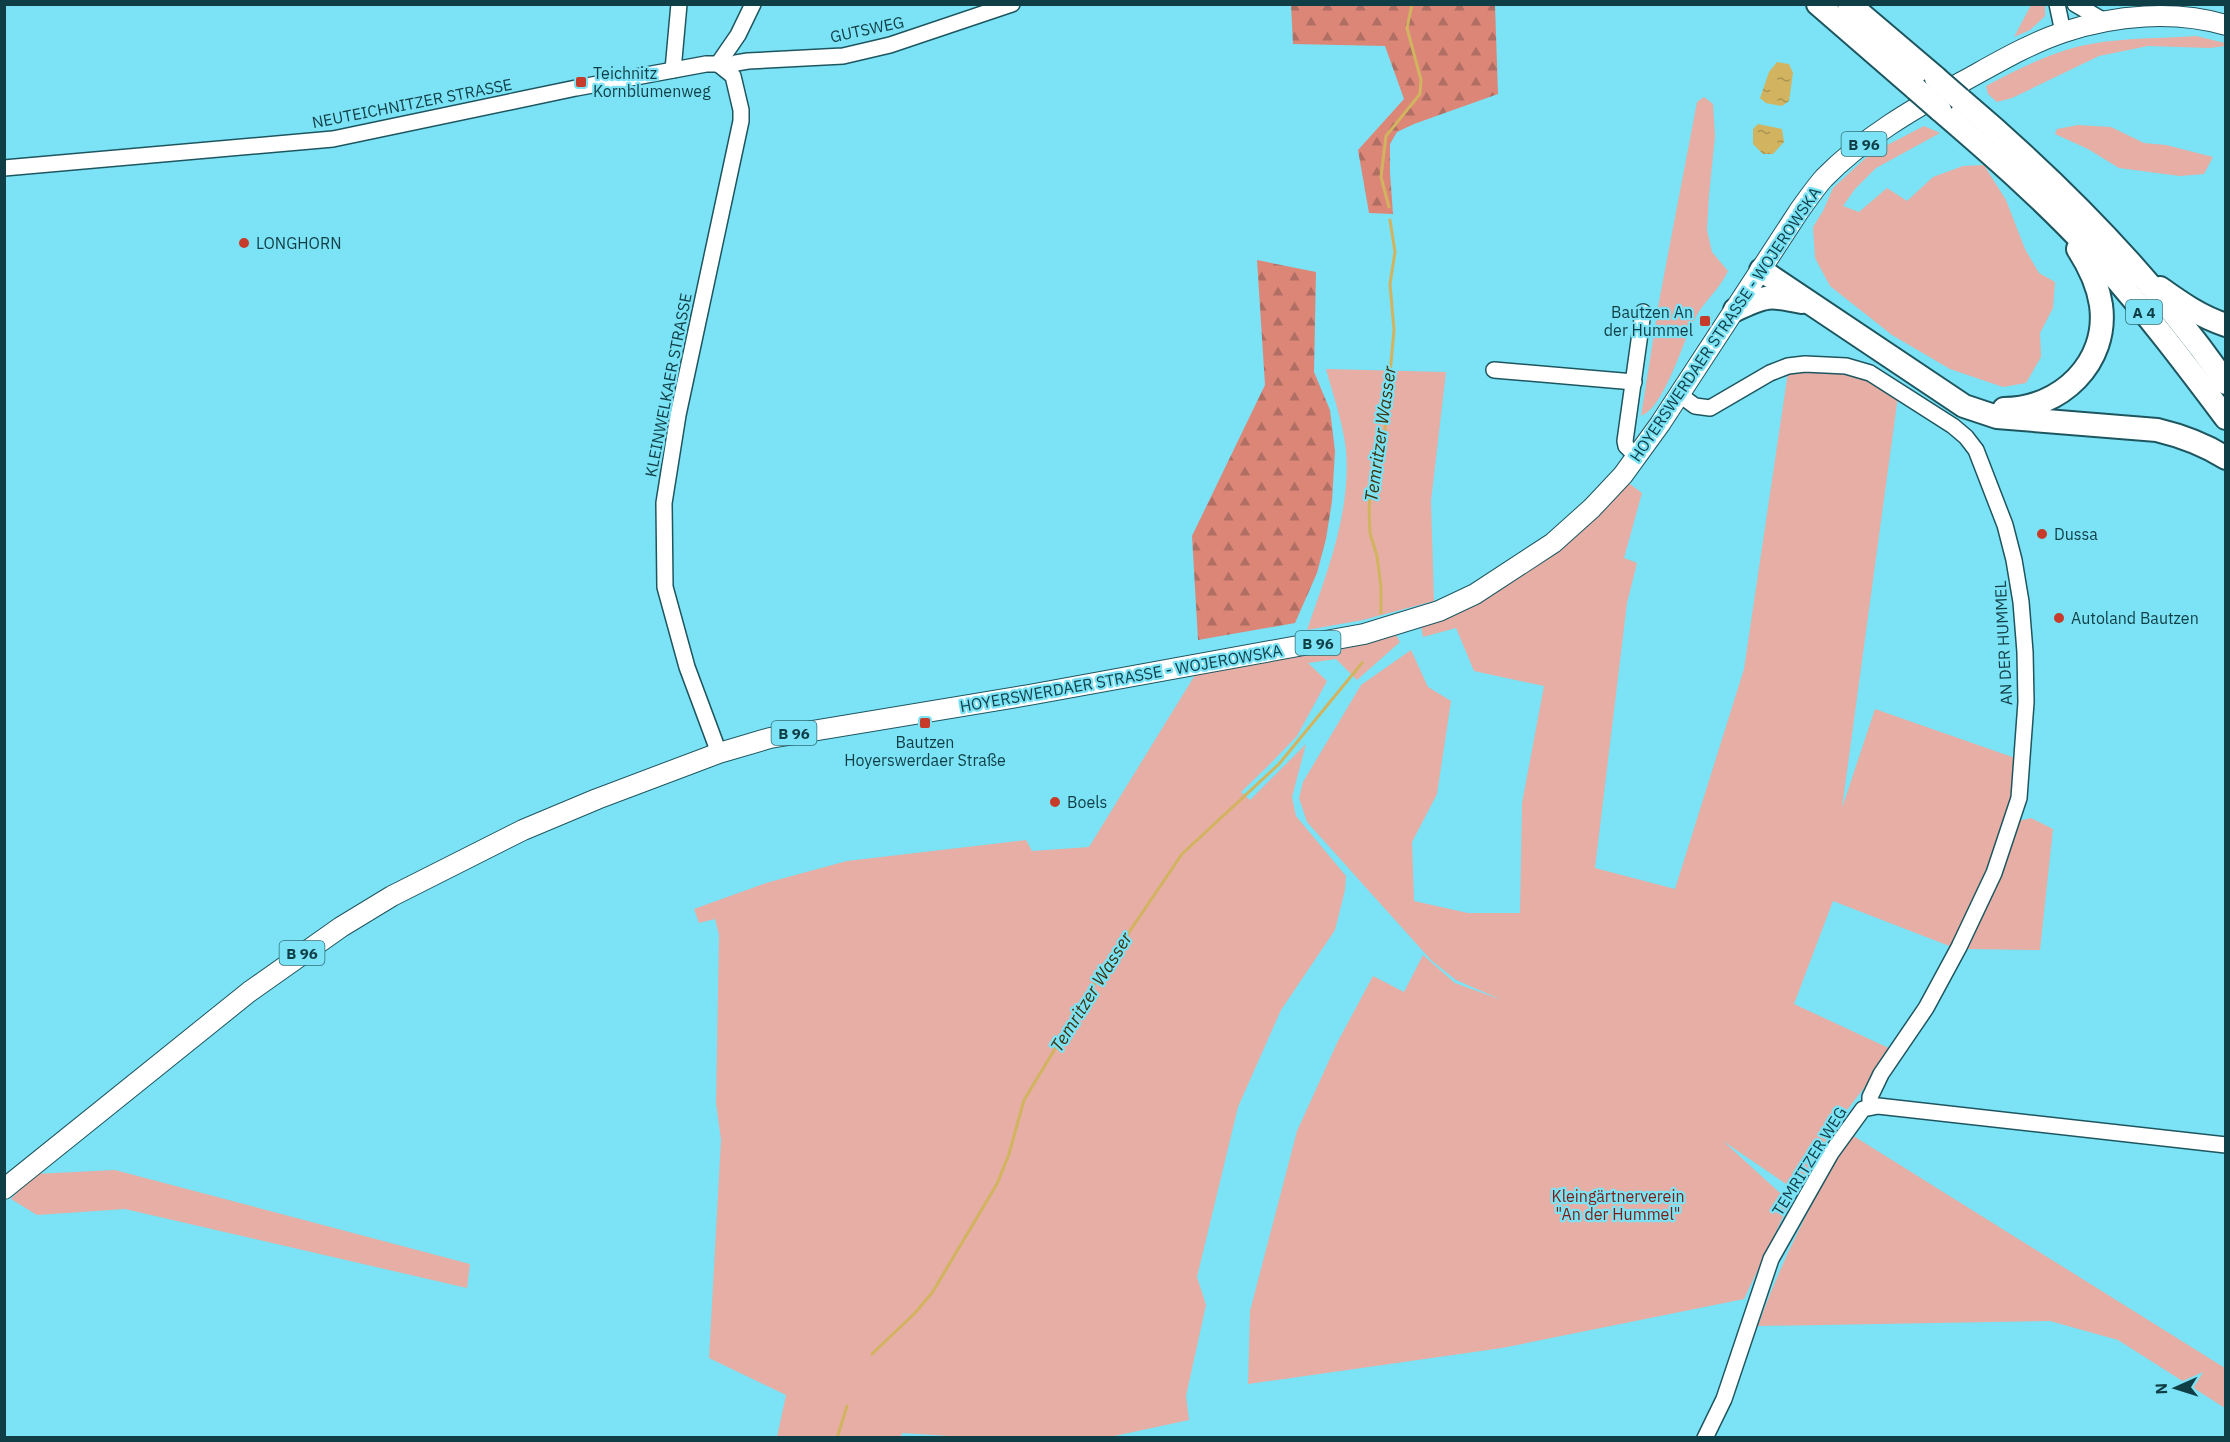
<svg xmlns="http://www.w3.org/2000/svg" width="2230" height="1442" font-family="'IBM Plex Sans',sans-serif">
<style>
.green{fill:#e6aea4}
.forest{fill:url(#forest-firs)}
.water{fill:url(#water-ripples)}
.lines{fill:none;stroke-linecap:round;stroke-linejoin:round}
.stream{stroke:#d1b360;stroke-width:3}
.minor-casing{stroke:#1e5660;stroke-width:18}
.major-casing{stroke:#1e5660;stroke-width:22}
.highway-casing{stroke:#1e5660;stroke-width:26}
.minor{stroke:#fff;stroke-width:15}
.major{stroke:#fff;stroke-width:20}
.highway{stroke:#fff;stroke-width:22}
.highway-bridge-casing{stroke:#1e5660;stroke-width:26;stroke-linecap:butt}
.highway-bridge{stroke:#fff;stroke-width:22}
.poi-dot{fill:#c73b2a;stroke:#7be3f5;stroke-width:2}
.labels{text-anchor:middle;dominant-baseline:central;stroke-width:4.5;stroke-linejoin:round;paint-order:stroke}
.shield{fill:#7be3f5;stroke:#30707a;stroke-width:1.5}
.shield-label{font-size:15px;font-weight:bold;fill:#103e46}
.street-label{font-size:16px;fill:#103e46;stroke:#7be3f5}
.poi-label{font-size:16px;fill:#103e46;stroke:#7be3f5;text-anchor:start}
.park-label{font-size:16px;fill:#811b10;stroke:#7be3f5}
.water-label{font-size:18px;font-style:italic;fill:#403410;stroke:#7be3f5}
</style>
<defs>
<pattern id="forest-firs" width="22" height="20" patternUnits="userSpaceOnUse" patternTransform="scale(1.5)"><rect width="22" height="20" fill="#dc8678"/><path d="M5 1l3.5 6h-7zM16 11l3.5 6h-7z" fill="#b16f64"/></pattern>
<pattern id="water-ripples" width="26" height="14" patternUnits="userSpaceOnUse" patternTransform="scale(1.5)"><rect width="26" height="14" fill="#d1b360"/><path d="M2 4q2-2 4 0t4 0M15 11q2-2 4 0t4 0" fill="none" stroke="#a89351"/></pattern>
</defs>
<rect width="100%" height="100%" fill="#7be3f5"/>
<!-- green -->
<g class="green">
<path d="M2031,5H2045V16L2030,30L2014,37Z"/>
<path d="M2196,36L2225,43V46L2210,48L2148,46L2099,56L2012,98L1997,102L1988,94L1986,86C2012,72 2038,59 2066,50C2107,37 2154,39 2196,36Z"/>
<path d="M1704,97L1713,104L1715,136L1709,195L1707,230L1712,252L1728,271C1720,289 1703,302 1694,320C1683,342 1664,408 1641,416L1660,296L1697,102Z"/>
<path d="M2078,125L2111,127L2144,143L2166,145L2213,157L2204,174L2180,176L2119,168L2088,149L2055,134L2057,129Z"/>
<path d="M1924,126L1940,133L1876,168L1855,189L1843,206L1859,212L1887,188L1907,201L1933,177L1963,166L1984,165L2006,200L2025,249L2039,273L2055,282L2053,308L2040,333L2041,357L2026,383L2003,387L1950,369L1892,335L1830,286L1815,258L1813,227L1823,211L1833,188L1870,154Z"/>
<path d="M1326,369L1446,372L1431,501L1434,601L1363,620L1307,630C1327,572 1351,513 1346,450C1343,423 1333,395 1326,369Z"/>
<path d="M1801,369L1865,375L1898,396L1842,808L1875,709L2018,759L2008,816L1990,871L1952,947L1833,901L1794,1004L1893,1050L1831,1131L1798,1192L1723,1141L1790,1202L1744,1299L1502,1348L1248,1384L1250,1311L1297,1131L1337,1043L1373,976L1404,992L1423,955L1455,983L1502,1000L1456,980L1431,960L1307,822L1299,798L1303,782L1361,685L1411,650L1428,687L1451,701L1437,794L1412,842L1414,901L1468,913H1520L1522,803L1544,686L1474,671L1456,628L1423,637L1421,626L1627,482L1642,493L1624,558L1637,563L1627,603L1595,868L1675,889L1744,669L1788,372Z"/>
<path d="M1396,635L1400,642L1357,680L1336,659L1308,663L1327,681L1297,736L1267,767L1241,792L1250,800L1306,744L1292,797L1296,816L1346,876L1345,890L1335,930L1281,1010L1238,1107L1197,1277L1206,1305L1186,1396L1189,1420L1105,1438H980L902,1433L901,1438L777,1437L786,1395L709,1358L721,1140L716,1103L719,935L715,919L699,923L694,909L766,883L847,861L1026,840L1032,851L1089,847L1195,675Z"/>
<path d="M2031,818L2053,829L2040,950L1966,949L2018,821Z"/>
<path d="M1852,1135L2225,1368V1408L2118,1340L2050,1321L1758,1326C1782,1259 1814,1196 1852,1135Z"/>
<path d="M115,1170L470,1264L467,1288L125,1209L37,1215L11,1199L34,1174Z"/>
</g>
<!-- forest -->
<g class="forest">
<path d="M1291,5H1495L1498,94L1414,124L1397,132L1390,144V173L1393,214L1369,213L1358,150L1404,99L1385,46L1293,44Z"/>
<path d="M1257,260L1316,272L1314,372L1330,410L1335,451L1332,501L1326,539L1317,573L1295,623L1198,640L1192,536L1265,385Z"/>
</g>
<!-- water -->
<g class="water">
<path d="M1777,62L1789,64L1793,73L1789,101L1782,106L1766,103L1760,98L1769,72Z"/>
<path d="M1758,124L1782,129L1784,142L1773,154H1763L1753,144V129Z"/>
</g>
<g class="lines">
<!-- stream -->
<g class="stream">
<path d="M1389,207L1381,177L1386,136L1420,94L1421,80L1407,28L1412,4"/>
<path d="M1381,613V587L1377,556L1370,533L1369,509L1372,474L1385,429L1394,330L1390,284L1395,252L1390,220"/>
<path d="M872,1354L914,1314L932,1293L997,1184L1009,1154L1024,1100L1098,978L1182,854L1279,764L1362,663"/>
<path d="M837,1438L847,1406"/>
</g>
<!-- minor casing -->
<g class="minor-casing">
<g id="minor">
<path d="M2057,4L2063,32"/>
<path d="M2075,4L2106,22"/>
<path d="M718,64L733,76L741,110V121L678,415L664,503L665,587L687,667L719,753"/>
<path d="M718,64L738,35L753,4"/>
<path d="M673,70L679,4"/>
<path d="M726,70L736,63L748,61L843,56L890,45L1012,4"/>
<path d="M4,168L333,139L576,88L706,64H718"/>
<path d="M1494,370L1634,382"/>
<path d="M1680,395L1695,406L1710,408L1770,373L1788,366L1805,364L1846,366L1870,373L1953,426L1966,437L1976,450L2005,525L2014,560L2021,602L2025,652L2026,702L2019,798L1994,873L1959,947L1926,1008L1881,1074L1870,1097V1107"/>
<path d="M1637,457L1626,446L1625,441L1643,312"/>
<path d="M1705,1438L1724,1399L1771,1259L1831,1153L1863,1109L1878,1106L2226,1145"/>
</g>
</g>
<!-- major casing -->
<g class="major-casing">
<path id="major" d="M4,1189L249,992L341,927L392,896L523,830L597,799L719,753L770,738L1029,695L1364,634L1439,611L1475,594L1553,543L1592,508L1623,475L1660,424L1799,211C1807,200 1815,188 1824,178C1863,138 1913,109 1962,82C1995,64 2028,44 2064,32C2115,15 2174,10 2226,25"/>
</g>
<!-- highway casing -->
<g class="highway-casing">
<g id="highway">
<path d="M1818,4L1916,89"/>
<path d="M1849,4L1936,78"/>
<path d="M1960,99C2057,181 2153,278 2226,383"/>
<path d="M1940,110C1997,159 2053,208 2103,264C2147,313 2186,365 2226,418"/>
<path d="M1761,270L1964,406L1997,417L2157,430C2182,436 2204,444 2226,458"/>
<path d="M2160,288C2181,303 2201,317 2226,325"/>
<path d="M1735,310C1766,295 1770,295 1802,302"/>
<path d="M2004,409C2060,409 2109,363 2101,305C2098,285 2089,266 2078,249"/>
</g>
</g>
<!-- minor -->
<use href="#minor" class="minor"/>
<!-- major -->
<use href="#major" class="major"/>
<!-- highway -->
<use href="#highway" class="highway"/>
<!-- highway-bridge casing -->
<g class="highway-bridge-casing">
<g id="highway-bridge">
<path d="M1936,78L1960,99"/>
<path d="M1916,89L1940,110"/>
</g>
</g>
<!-- highway-bridge -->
<use href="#highway-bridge" class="highway-bridge"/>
</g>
<!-- markers -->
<g class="poi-dot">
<rect x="575" y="76" width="12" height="12" rx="3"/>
<circle cx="244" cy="243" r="6"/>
<rect x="1699" y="315" width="12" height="12" rx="3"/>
<circle cx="2042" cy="534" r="6"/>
<circle cx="2059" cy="618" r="6"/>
<rect x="919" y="717" width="12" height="12" rx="3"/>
<circle cx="1055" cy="802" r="6"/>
</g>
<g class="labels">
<!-- shield labels -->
<g class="shield">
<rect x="1841.5" y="132" width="45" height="24" rx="4.5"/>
<rect x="2126" y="300" width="36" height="24" rx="4.5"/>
<rect x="1295.5" y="631" width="45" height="24" rx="4.5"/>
<rect x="771.5" y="721" width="45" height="24" rx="4.5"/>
<rect x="279.5" y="941" width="45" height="24" rx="4.5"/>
</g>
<g class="shield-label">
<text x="1864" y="144">B 96</text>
<text x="2144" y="312">A 4</text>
<text x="1318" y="643">B 96</text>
<text x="794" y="733">B 96</text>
<text x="302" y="953">B 96</text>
</g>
<!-- street labels -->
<g class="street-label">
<text transform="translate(867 29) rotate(-12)">GUTSWEG</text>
<text transform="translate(412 103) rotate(-11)">NEUTEICHNITZER STRASSE</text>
<text transform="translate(1725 324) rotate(-56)">HOYERSWERDAER STRASSE - WOJEROWSKA</text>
<text transform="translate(668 385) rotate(-79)">KLEINWELKAER STRASSE</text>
<text transform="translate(2003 643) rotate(-93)">AN DER HUMMEL</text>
<text transform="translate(1121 678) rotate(-10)">HOYERSWERDAER STRASSE - WOJEROWSKA</text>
<text transform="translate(1809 1161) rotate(-58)">TEMRITZER WEG</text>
</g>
<!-- poi labels -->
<g class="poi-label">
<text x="593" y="73">Teichnitz<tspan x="593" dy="18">Kornblumenweg</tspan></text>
<text x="256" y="243">LONGHORN</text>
<text x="1693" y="312" text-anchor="end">Bautzen An<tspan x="1693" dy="18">der Hummel</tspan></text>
<text x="2054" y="534">Dussa</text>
<text x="2071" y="618">Autoland Bautzen</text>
<text x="925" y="742" text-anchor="middle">Bautzen<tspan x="925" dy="18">Hoyerswerdaer Straße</tspan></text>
<text x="1067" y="802">Boels</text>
</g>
<!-- park labels -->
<g class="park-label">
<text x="1618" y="1196">Kleingärtnerverein<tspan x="1618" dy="18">"An der Hummel"</tspan></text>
</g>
<!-- water labels -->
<g class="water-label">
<text transform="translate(1380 434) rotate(-82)">Temritzer Wasser</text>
<text transform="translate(1091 992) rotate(-58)">Temritzer Wasser</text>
</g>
</g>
<!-- border -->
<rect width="2230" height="1442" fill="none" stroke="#103e46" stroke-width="12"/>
<!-- north arrow -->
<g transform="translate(2176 1388) rotate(267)" stroke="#7be3f5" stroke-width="4.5" paint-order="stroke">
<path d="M0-4.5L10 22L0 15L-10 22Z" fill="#103e46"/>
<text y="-9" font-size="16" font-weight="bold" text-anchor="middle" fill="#103e46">N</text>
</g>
</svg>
